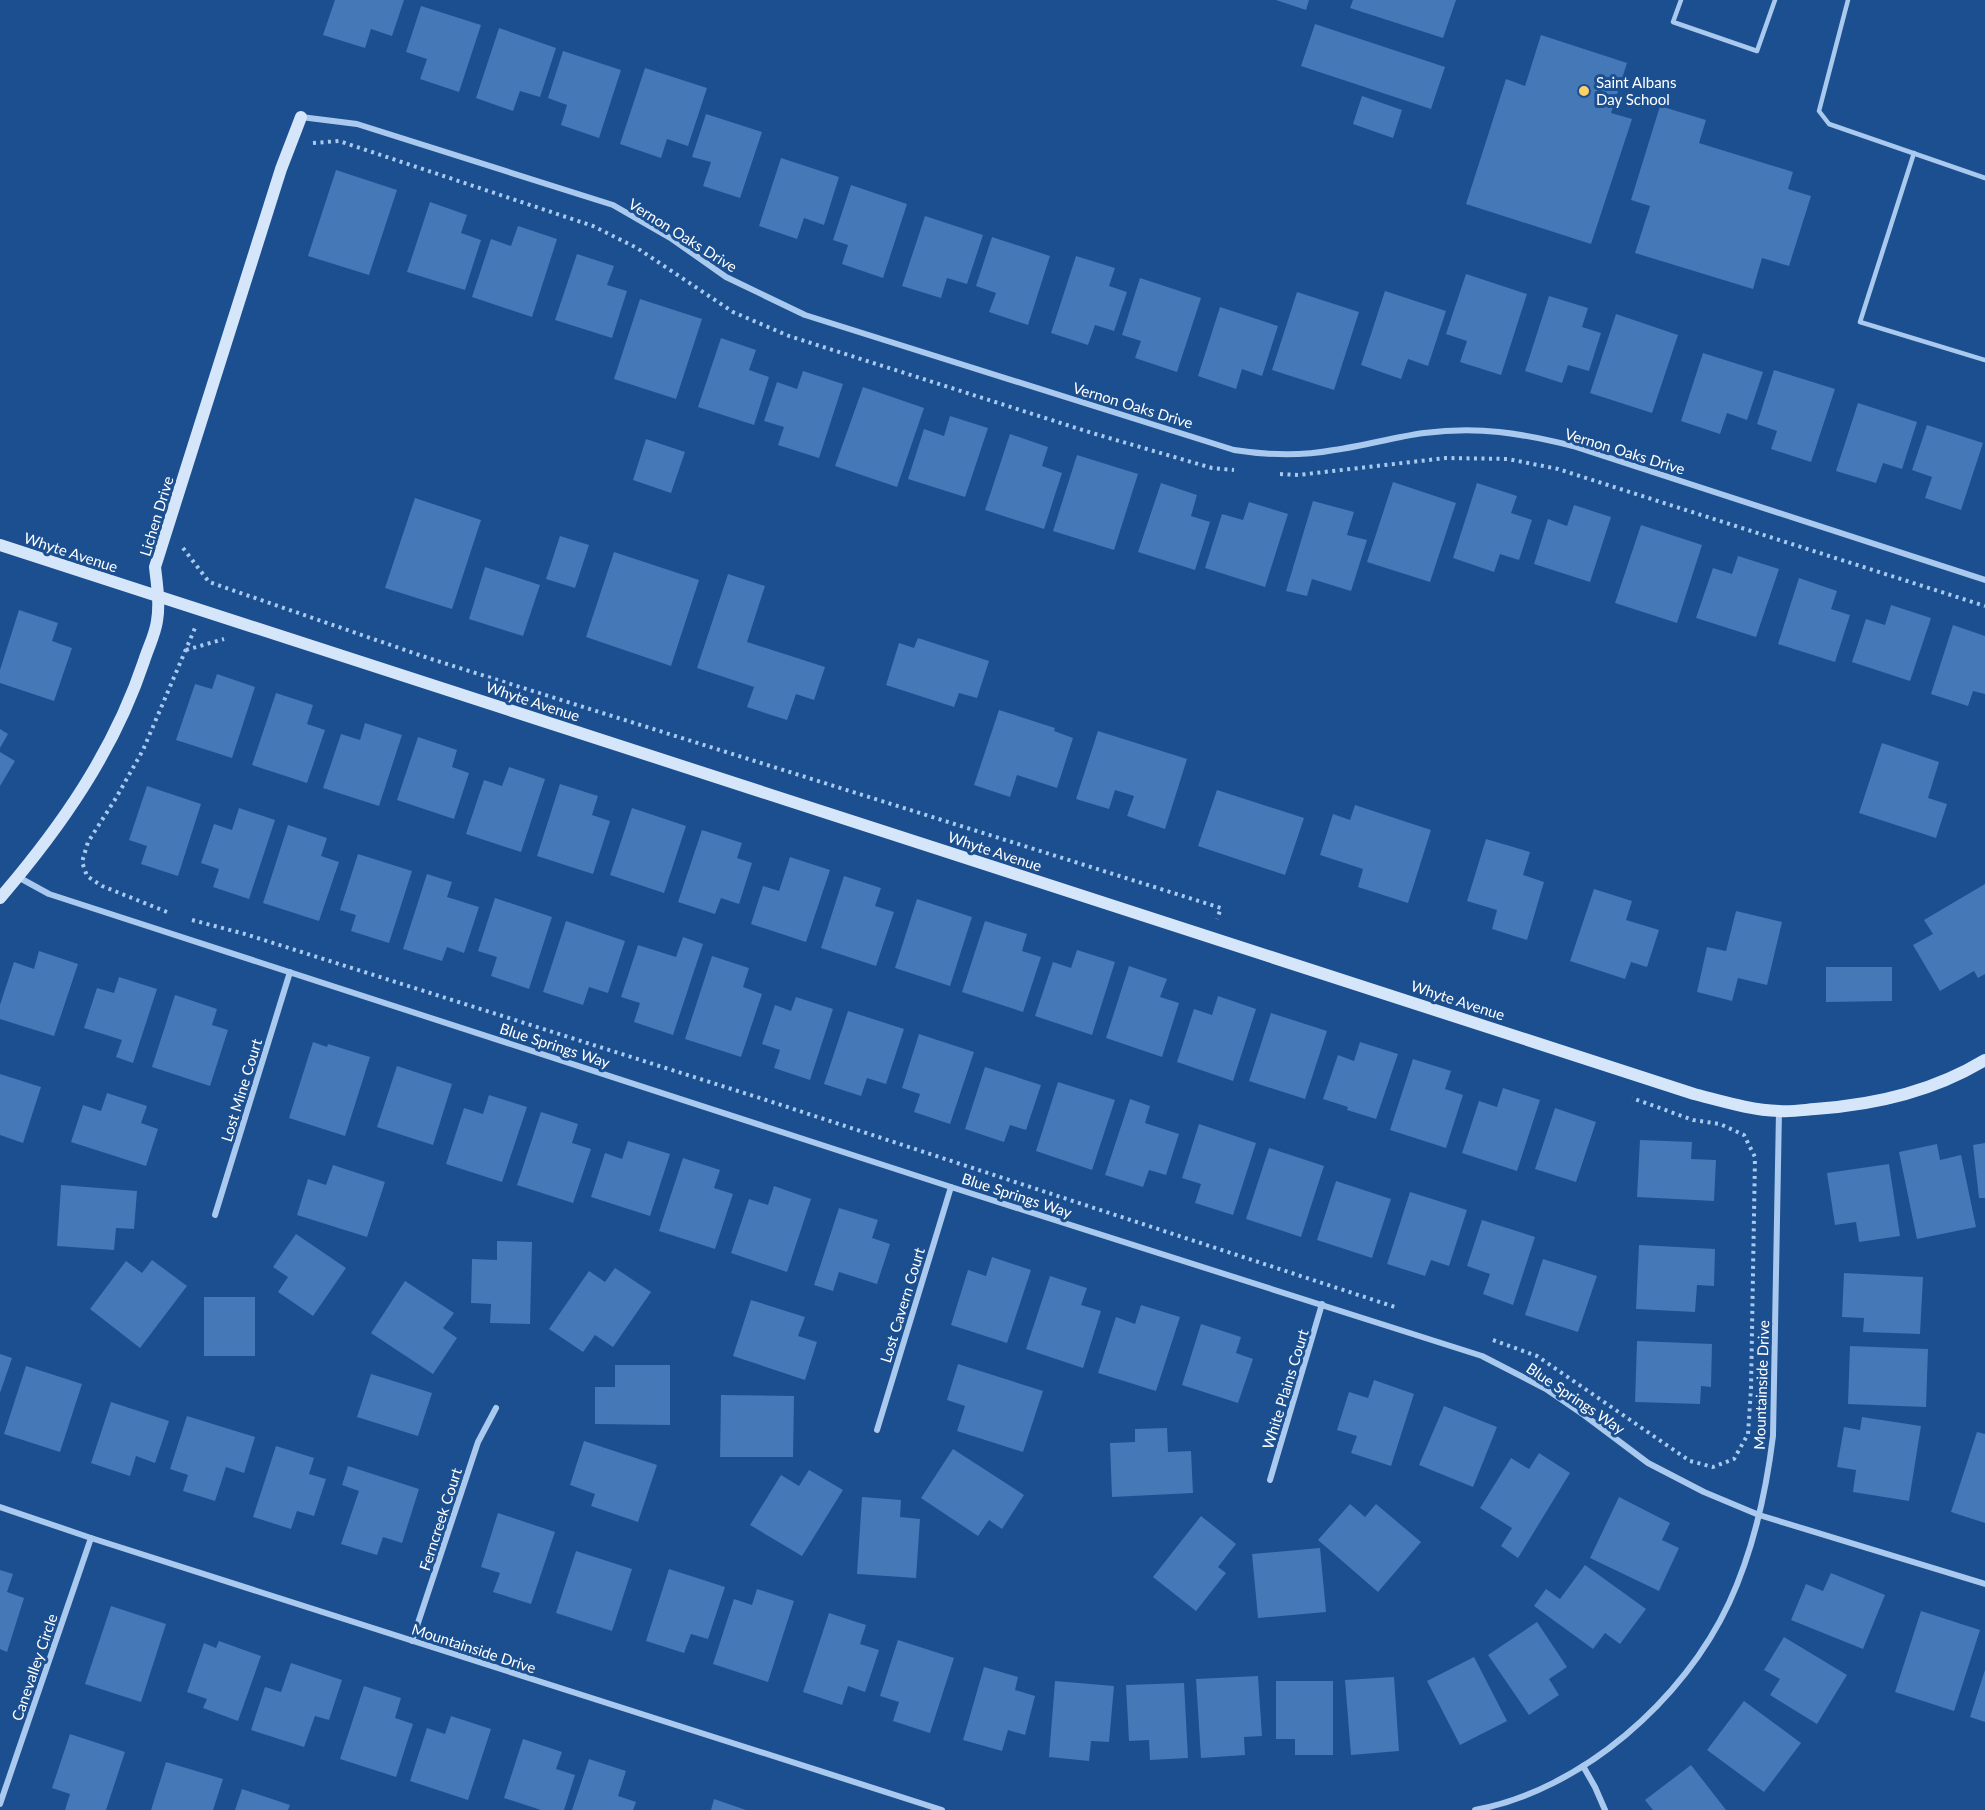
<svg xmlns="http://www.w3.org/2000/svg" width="1985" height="1810" font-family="Lato,sans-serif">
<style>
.building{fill:#4478b7}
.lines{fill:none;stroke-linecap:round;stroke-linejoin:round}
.path{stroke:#a9c9ee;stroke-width:4;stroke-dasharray:3 4.5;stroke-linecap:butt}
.lane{stroke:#a9c9ee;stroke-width:4.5}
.street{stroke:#a9c9ee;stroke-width:6}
.secondary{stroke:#d6e6fa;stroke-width:12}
.poi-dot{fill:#ffd166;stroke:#1b4f8f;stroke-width:2}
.labels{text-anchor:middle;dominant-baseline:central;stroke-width:6;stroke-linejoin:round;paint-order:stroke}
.poi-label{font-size:15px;fill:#fff;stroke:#1b4f8f;text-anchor:start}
.street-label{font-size:15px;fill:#fff;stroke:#1b4f8f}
</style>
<rect width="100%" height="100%" fill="#1b4f8f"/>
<!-- building -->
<g class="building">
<path d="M335,0H404L392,36L371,29L365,48L323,35Z"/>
<path d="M1276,0H1309L1306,10Z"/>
<path d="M1353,0H1456L1443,38L1350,8Z"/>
<path d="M421,6L481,25L459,92L420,79L427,59L406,52Z"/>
<path d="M1315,24L1445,67L1431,109L1301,66Z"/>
<path d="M499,28L556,48L540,97L520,91L513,111L476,98Z"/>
<path d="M1541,35L1627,63L1611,113L1632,119L1591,244L1466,204L1506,79L1525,86Z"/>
<path d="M563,51L621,70L599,138L561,125L567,105L548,98Z"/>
<path d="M645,68L707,88L688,146L667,139L661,158L620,144Z"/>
<path d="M1362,96L1402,110L1393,138L1353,124Z"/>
<path d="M1660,106L1706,120L1699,143L1793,172L1788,189L1811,196L1789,266L1762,258L1753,289L1635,253L1650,206L1631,200Z"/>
<path d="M706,114L762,132L740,198L703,186L711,162L692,157Z"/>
<path d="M781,158L839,177L824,225L804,218L797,239L759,226Z"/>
<path d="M336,170L397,190L369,275L308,256Z"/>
<path d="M851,185L907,204L883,278L842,264L848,245L833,240Z"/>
<path d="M430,202L467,215L461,233L481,240L465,290L407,272Z"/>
<path d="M925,216L983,235L967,284L947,278L941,298L902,286Z"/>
<path d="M518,226L557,239L532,317L472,297L491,239L511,246Z"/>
<path d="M992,237L1050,256L1028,325L989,312L996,293L976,286Z"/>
<path d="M577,254L614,266L607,285L627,291L612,338L555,320Z"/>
<path d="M1076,256L1115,268L1109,286L1127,292L1114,331L1095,325L1088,345L1051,333Z"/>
<path d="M1466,274L1527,294L1501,375L1460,362L1467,341L1446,334Z"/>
<path d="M1140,278L1201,298L1177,372L1135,358L1141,341L1122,335Z"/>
<path d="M1385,291L1446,311L1428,366L1408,359L1401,379L1361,365Z"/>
<path d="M1297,292L1359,312L1334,390L1272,370Z"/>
<path d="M1549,296L1588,308L1582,327L1601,333L1589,371L1568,365L1562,383L1525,371Z"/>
<path d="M640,299L702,319L676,399L614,379Z"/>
<path d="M1220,307L1278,326L1262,376L1242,369L1236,389L1198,376Z"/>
<path d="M1616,314L1678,335L1652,413L1590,393Z"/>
<path d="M721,338L756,350L749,370L769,377L754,425L698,407Z"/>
<path d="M1703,353L1763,372L1747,420L1727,413L1720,434L1681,421Z"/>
<path d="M1774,370L1835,389L1811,462L1771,449L1777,431L1757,424Z"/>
<path d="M803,371L843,384L819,458L778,445L784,427L764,421L777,382L797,389Z"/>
<path d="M863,387L924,408L897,487L835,466Z"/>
<path d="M1858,403L1917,422L1902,469L1883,463L1876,483L1836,471Z"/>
<path d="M950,416L988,428L965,497L908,479L924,429L944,436Z"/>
<path d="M1927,425L1983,443L1961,510L1925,498L1932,477L1912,470Z"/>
<path d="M1010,434L1048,447L1042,466L1062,473L1044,529L985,510Z"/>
<path d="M646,439L685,452L671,493L633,480Z"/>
<path d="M1077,455L1138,474L1114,550L1053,531Z"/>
<path d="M1393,482L1456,503L1430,582L1367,562Z"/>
<path d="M1161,483L1197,495L1191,516L1210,522L1195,570L1138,552Z"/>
<path d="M1477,483L1517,496L1511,513L1532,520L1519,560L1500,554L1494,572L1453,558Z"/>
<path d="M415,498L481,520L452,609L385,588Z"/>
<path d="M1313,501L1354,512L1347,535L1367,540L1351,591L1312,579L1307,596L1286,591Z"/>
<path d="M1249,502L1288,514L1265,587L1205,568L1222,514L1243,520Z"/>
<path d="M1574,505L1611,517L1590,582L1534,564L1548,519L1567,526Z"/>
<path d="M1641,525L1702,545L1677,623L1615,603Z"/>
<path d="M560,536L589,545L575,588L546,579Z"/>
<path d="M614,552L699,580L671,666L586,637Z"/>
<path d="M1738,556L1779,569L1756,637L1696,618L1713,568L1732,574Z"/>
<path d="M485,567L540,585L523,636L469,619Z"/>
<path d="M728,574L765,586L747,642L825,667L814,700L796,694L787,720L747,707L754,687L697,668Z"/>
<path d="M1799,578L1837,591L1831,609L1850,615L1835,662L1778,644Z"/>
<path d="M1891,605L1931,618L1910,681L1852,662L1866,619L1885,625Z"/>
<path d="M19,610L58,623L52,641L72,648L54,701L0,683V670Z"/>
<path d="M1953,625L1985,636V694L1973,691L1968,706L1931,694Z"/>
<path d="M918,638L989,661L977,698L959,693L954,707L886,685L899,643L914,648Z"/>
<path d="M217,674L255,687L232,758L176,740L195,684L212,689Z"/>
<path d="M276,693L313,705L307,724L325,730L307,783L252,765Z"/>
<path d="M999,710L1055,728L1054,731L1073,738L1057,788L1017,775L1010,797L974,785Z"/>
<path d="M365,723L402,735L379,806L323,788L341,734L360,740Z"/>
<path d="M0,729L8,734L0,748Z"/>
<path d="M1098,731L1187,759L1165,829L1127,816L1134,796L1115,790L1109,809L1076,799Z"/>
<path d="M418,737L457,750L452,767L469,773L454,819L397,800Z"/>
<path d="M1882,743L1939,762L1928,798L1947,804L1936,838L1859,813Z"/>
<path d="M0,752L15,761L0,786Z"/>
<path d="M509,767L545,779L521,852L466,834L484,780L502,786Z"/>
<path d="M560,784L598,796L592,815L610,821L593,874L537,856Z"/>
<path d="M147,786L201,804L178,876L141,864L147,846L129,840Z"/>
<path d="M1217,790L1304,818L1285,875L1198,846Z"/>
<path d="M1355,805L1431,830L1408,903L1358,887L1363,869L1320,855L1333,814L1350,820Z"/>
<path d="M239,808L275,820L249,899L213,887L219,869L201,863L214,824L232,830Z"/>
<path d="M632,808L686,826L664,893L610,875Z"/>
<path d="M288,825L327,838L321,856L339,862L319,921L263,903Z"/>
<path d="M702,830L742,843L737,858L752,863L739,904L721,898L715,914L678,902Z"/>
<path d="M1486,839L1530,852L1523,875L1544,882L1527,940L1492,929L1497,910L1467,901Z"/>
<path d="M358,854L412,871L389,943L351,931L356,915L340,910Z"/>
<path d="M790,857L830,870L806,942L751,924L763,886L779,891Z"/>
<path d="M427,874L452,882L447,897L479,907L464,953L447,947L442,961L403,949Z"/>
<path d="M844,876L881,888L875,906L894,912L876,966L821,948Z"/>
<path d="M1985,884V974L1978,978L1974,971L1940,991L1913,945L1933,934L1924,920Z"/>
<path d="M1594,889L1632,901L1626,920L1659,930L1647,967L1631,962L1625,979L1570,961Z"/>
<path d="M495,898L552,917L529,989L491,976L497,957L478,951Z"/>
<path d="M917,899L972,917L950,986L895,968Z"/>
<path d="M1736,911L1782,922L1767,985L1738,978L1732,1001L1697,992L1707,947L1726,951Z"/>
<path d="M566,921L625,941L608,993L589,987L583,1005L543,992Z"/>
<path d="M985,921L1027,934L1022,951L1041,957L1023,1012L962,992Z"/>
<path d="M683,937L703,944L673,1035L634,1022L640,1003L621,997L638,945L676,957Z"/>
<path d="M1077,950L1115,962L1092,1035L1035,1016L1053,962L1071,968Z"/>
<path d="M39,951L78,964L54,1036L0,1019V1005L14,962L34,969Z"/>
<path d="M712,956L749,968L743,987L762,994L741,1057L685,1039Z"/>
<path d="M1129,966L1167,979L1160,997L1179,1003L1162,1057L1106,1038Z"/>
<path d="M1826,967H1892V1001L1826,1002Z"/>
<path d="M119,977L157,989L133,1063L116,1057L122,1040L84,1028L97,988L114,993Z"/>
<path d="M175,995L217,1009L212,1025L228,1030L210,1086L152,1067Z"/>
<path d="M1218,996L1256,1009L1233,1081L1177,1062L1194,1009L1212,1015Z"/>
<path d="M796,997L833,1009L810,1080L774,1068L780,1050L762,1044L775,1005L791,1011Z"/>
<path d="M848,1011L904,1029L886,1084L867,1078L861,1096L824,1084Z"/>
<path d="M1271,1013L1327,1031L1305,1099L1249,1081Z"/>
<path d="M919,1034L974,1052L950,1124L914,1112L920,1094L902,1088Z"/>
<path d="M313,1042L327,1047L328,1044L370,1057L345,1136L289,1118Z"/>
<path d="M1360,1042L1398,1054L1376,1119L1347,1110L1348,1107L1323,1099L1338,1055L1354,1061Z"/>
<path d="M1413,1059L1451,1071L1445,1089L1463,1095L1446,1148L1390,1130Z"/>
<path d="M397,1066L452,1084L433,1145L377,1127Z"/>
<path d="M985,1067L1041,1085L1026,1130L1010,1125L1004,1142L965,1129Z"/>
<path d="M0,1074L41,1087L23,1143L0,1135Z"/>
<path d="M1058,1082L1115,1100L1092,1170L1036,1151Z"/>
<path d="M1503,1088L1540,1100L1517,1171L1462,1153L1479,1101L1497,1107Z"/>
<path d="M107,1093L147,1106L141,1123L158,1129L146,1166L71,1142L83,1105L101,1111Z"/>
<path d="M489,1095L527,1107L502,1182L446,1164L464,1108L483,1114Z"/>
<path d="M1130,1099L1150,1106L1145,1123L1179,1134L1166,1175L1149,1170L1143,1187L1105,1175Z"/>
<path d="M1555,1108L1596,1122L1576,1182L1535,1169Z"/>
<path d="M541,1112L578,1124L572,1143L591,1149L573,1203L517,1185Z"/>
<path d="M1199,1124L1256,1143L1233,1215L1195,1203L1201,1184L1182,1178Z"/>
<path d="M1640,1140L1692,1142L1691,1159L1716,1160L1714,1201L1637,1197Z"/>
<path d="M628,1141L670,1154L650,1216L591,1197L605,1153L622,1159Z"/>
<path d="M1985,1143V1198H1979L1973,1145Z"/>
<path d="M1937,1144L1940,1160L1961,1155L1976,1227L1917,1239L1899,1152Z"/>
<path d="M1269,1148L1324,1166L1301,1237L1246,1219Z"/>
<path d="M683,1158L720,1170L714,1188L733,1194L715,1249L659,1231Z"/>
<path d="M1889,1164L1900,1236L1859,1242L1856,1222L1835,1225L1827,1173Z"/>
<path d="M333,1165L385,1182L367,1237L297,1215L308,1179L326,1185Z"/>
<path d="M1336,1181L1391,1199L1372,1258L1317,1240Z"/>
<path d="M61,1185L137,1191L134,1229L116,1228L114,1250L57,1246Z"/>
<path d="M774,1186L811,1199L787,1272L731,1253L749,1199L768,1205Z"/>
<path d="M1410,1192L1467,1210L1449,1266L1431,1260L1425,1276L1387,1264Z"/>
<path d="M839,1208L878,1220L872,1238L890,1244L877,1284L839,1272L833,1291L814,1285Z"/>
<path d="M1482,1220L1535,1237L1513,1305L1483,1294L1490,1274L1467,1266Z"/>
<path d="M296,1234L346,1268L313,1316L278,1292L288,1277L273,1267Z"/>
<path d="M497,1241L532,1242L530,1324L490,1323L491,1304L471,1303L472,1259L497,1260Z"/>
<path d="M1639,1245L1715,1249L1714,1286L1697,1285L1695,1312L1636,1309Z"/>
<path d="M992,1257L1031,1270L1007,1343L951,1325L968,1270L986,1276Z"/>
<path d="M1543,1259L1597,1276L1578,1332L1525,1315Z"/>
<path d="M152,1260L187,1286L140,1348L90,1309L126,1261L142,1273Z"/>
<path d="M615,1268L651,1292L613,1347L595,1335L583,1352L549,1329L589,1271L605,1282Z"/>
<path d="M1844,1273L1923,1277L1920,1334L1863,1332L1864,1318L1842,1317Z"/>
<path d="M1050,1276L1087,1288L1081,1305L1101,1311L1083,1368L1026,1349Z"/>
<path d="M405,1281L454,1313L443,1328L457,1338L433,1374L371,1333Z"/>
<rect x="204" y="1297" width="51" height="59"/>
<path d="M751,1300L805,1317L798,1336L817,1342L805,1380L733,1356Z"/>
<path d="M1141,1305L1180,1317L1156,1391L1098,1373L1116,1317L1135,1324Z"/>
<path d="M1201,1324L1241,1337L1236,1353L1253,1359L1238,1403L1182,1385Z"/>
<path d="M1637,1341L1712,1344L1711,1387L1701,1386L1700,1404L1635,1402Z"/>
<path d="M1850,1346L1928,1349L1926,1407L1848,1404Z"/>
<path d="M0,1354L12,1358L0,1393Z"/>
<path d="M958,1364L1043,1391L1023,1452L957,1431L965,1406L947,1400Z"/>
<path d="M615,1365H670V1425L595,1424V1387H615Z"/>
<path d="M26,1366L82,1384L60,1452L4,1434Z"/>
<path d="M371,1374L432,1393L418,1436L357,1417Z"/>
<path d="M1374,1380L1414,1394L1391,1466L1351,1453L1357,1436L1337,1430L1349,1392L1368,1398Z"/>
<path d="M721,1395L794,1396L793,1457H720Z"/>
<path d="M111,1402L169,1421L155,1463L136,1456L130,1476L91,1463Z"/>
<path d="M1444,1406L1497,1427L1473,1487L1419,1465Z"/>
<path d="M187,1416L255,1437L244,1473L226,1467L215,1501L183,1491L188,1475L170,1469Z"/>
<path d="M1862,1417L1921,1426L1909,1501L1853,1492L1856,1470L1837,1467L1844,1427L1860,1430Z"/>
<path d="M1167,1428L1168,1452L1191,1451L1193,1493L1112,1497L1110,1443L1135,1442V1429Z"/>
<path d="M1977,1432L1985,1434V1523L1951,1512Z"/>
<path d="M584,1441L657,1465L638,1522L591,1506L595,1494L570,1485Z"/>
<path d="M276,1446L314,1458L309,1474L326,1479L314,1516L297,1511L291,1529L253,1517Z"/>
<path d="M953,1449L1024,1495L1002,1529L989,1520L978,1536L921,1498Z"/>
<path d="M1539,1453L1570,1473L1518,1558L1501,1546L1512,1528L1480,1508L1511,1458L1529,1469Z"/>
<path d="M348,1466L419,1489L402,1543L383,1537L377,1555L341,1544L359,1491L342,1485Z"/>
<path d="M809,1470L843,1490L802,1556L750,1525L781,1475L799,1486Z"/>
<path d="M862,1497L901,1500L900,1517L920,1519L916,1578L857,1574Z"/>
<path d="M1619,1497L1670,1523L1662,1540L1679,1548L1659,1591L1590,1558Z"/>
<path d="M1350,1504L1365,1517L1376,1504L1421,1542L1378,1592L1318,1540Z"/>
<path d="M498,1513L555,1532L531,1604L493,1592L500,1573L481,1567Z"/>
<path d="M1201,1516L1236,1544L1218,1567L1226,1573L1196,1611L1153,1577Z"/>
<path d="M1320,1548L1326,1612L1258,1618L1252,1554Z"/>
<path d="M576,1551L632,1569L612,1631L556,1613Z"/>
<path d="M1585,1565L1646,1609L1620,1644L1605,1633L1593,1649L1534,1606L1546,1589L1560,1599Z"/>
<path d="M669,1569L725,1587L708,1639L691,1634L684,1653L646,1641Z"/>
<path d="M0,1570L13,1574L7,1592L24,1598L7,1652L0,1649Z"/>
<path d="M1831,1573L1885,1595L1863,1649L1791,1620L1806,1584L1823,1591Z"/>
<path d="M757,1589L794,1601L768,1682L713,1664L734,1599L752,1605Z"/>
<path d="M111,1606L166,1624L141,1702L85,1684Z"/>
<path d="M1921,1611L1980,1630L1954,1711L1895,1692Z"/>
<path d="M829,1613L866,1625L860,1644L879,1650L865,1692L848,1686L842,1705L803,1692Z"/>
<path d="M1537,1622L1567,1667L1549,1679L1559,1695L1529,1715L1488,1655Z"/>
<path d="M1784,1637L1847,1675L1817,1724L1770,1695L1780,1679L1764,1670Z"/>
<path d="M898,1640L954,1658L930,1733L893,1721L899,1702L880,1696Z"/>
<path d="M219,1641L261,1656L238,1721L203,1708L207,1699L187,1692L204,1643L216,1648Z"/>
<path d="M1474,1657L1507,1721L1460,1745L1427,1681Z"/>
<path d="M291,1663L342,1680L329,1720L315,1716L304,1747L251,1730L265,1687L281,1692Z"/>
<path d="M984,1667L1018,1677L1015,1690L1035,1696L1025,1735L1008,1730L1002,1751L963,1740Z"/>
<path d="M1985,1670V1722L1970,1717Z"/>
<path d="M1258,1676L1262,1736L1244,1737L1245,1755L1201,1758L1196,1679Z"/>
<path d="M1394,1677L1399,1751L1351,1755L1345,1680Z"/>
<path d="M1055,1681L1114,1686L1109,1742L1091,1741L1089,1761L1049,1757Z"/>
<path d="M1276,1681H1333V1755H1295V1739H1276Z"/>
<path d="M1184,1683L1188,1758L1150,1760L1149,1740L1129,1741L1126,1685Z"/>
<path d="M364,1686L401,1698L395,1718L413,1724L396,1777L340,1759Z"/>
<path d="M1744,1701L1801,1743L1764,1792L1707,1750Z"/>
<path d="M451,1716L491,1729L468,1800L410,1781L427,1728L445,1734Z"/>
<path d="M70,1734L125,1752L106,1810H65L70,1794L52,1788Z"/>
<path d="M523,1739L562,1752L556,1769L575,1775L564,1810H541L504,1798Z"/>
<path d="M589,1759L626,1771L618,1796L636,1802L633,1810H572Z"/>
<path d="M166,1762L223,1779L213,1810H151Z"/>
<path d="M1691,1765L1726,1810H1653L1645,1800Z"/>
<path d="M242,1789L290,1805L288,1810H235Z"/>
<path d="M714,1799L746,1810H711Z"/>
</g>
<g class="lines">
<!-- path -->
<g class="path">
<path d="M313,143L339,141L593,226L637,248L733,312L789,336L1092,433L1212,468L1234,470"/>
<path d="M1280,474L1298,475L1446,458L1508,459L1558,469L1985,606"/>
<path d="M183,548L209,582L428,658L1221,908L1217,919"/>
<path d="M186,650L224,639"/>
<path d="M167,912L102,886L87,876L82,862L88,842L116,798L143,750L195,628"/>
<path d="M192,920L245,934L763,1099L1398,1308"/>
<path d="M1493,1340L1537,1356L1690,1461L1713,1467L1734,1459L1748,1434L1751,1389L1755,1157L1744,1135L1720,1124L1693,1120L1632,1098"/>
</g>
<!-- lane -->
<g class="lane">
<path d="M1681,0L1673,22L1757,51L1775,0"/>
<path d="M1848,0L1819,111L1829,124L1985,178"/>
<path d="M1914,153L1860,322L1985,360"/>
</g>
<!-- street -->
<g class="street">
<path d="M301,117L357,124L613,205L672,239L726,277L805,315L1234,450C1266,455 1302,456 1334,450C1364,446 1394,437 1424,433C1479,426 1520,433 1573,446L1985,580"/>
<path d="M18,877L49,894L951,1187L1482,1356L1546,1389L1584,1415L1648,1463L1704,1492L1759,1515L1985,1584"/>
<path d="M215,1215L290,972"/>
<path d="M877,1430L951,1187"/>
<path d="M1270,1480L1322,1304"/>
<path d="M0,1507L91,1538L942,1810"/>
<path d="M412,1641L478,1442L496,1408"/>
<path d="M1583,1766L1595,1787L1605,1810"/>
<path d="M0,1804L91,1538"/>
<path d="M1475,1810C1582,1790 1684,1700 1729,1603C1753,1551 1766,1493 1773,1436L1779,1111"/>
</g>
<!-- secondary -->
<g class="secondary">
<path d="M0,545L1694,1094C1722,1101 1750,1110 1779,1111C1791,1112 1803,1110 1815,1109C1875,1105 1934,1091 1985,1060"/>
<path d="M0,898C61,827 114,751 144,661C148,648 155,635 157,621C160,603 157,585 155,567L281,169L301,117"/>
</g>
</g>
<!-- markers -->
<circle class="poi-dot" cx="1584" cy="91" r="6"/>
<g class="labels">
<!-- poi labels -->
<g class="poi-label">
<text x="1596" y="82">Saint Albans<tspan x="1596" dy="17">Day School</tspan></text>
</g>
<!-- street labels -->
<g class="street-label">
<text transform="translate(683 235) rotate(32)">Vernon Oaks Drive</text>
<text transform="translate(1133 405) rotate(17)">Vernon Oaks Drive</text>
<text transform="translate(1625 451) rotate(17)">Vernon Oaks Drive</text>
<text transform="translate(156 516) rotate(-73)">Lichen Drive</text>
<text transform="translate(71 552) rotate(18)">Whyte Avenue</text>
<text transform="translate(533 701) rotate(18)">Whyte Avenue</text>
<text transform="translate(995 851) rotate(18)">Whyte Avenue</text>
<text transform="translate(1458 1000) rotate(18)">Whyte Avenue</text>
<text transform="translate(555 1045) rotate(18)">Blue Springs Way</text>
<text transform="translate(241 1090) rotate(-73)">Lost Mine Court</text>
<text transform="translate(1017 1195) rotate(18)">Blue Springs Way</text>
<text transform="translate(902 1305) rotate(-73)">Lost Cavern Court</text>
<text transform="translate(1761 1385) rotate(-88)">Mountainside Drive</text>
<text transform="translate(1285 1389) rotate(-73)">White Plains Court</text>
<text transform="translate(1576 1398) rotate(34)">Blue Springs Way</text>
<text transform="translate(440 1519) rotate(-72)">Ferncreek Court</text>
<text transform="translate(474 1648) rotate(18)">Mountainside Drive</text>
<text transform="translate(34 1667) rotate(-71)">Canevalley Circle</text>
</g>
</g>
</svg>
